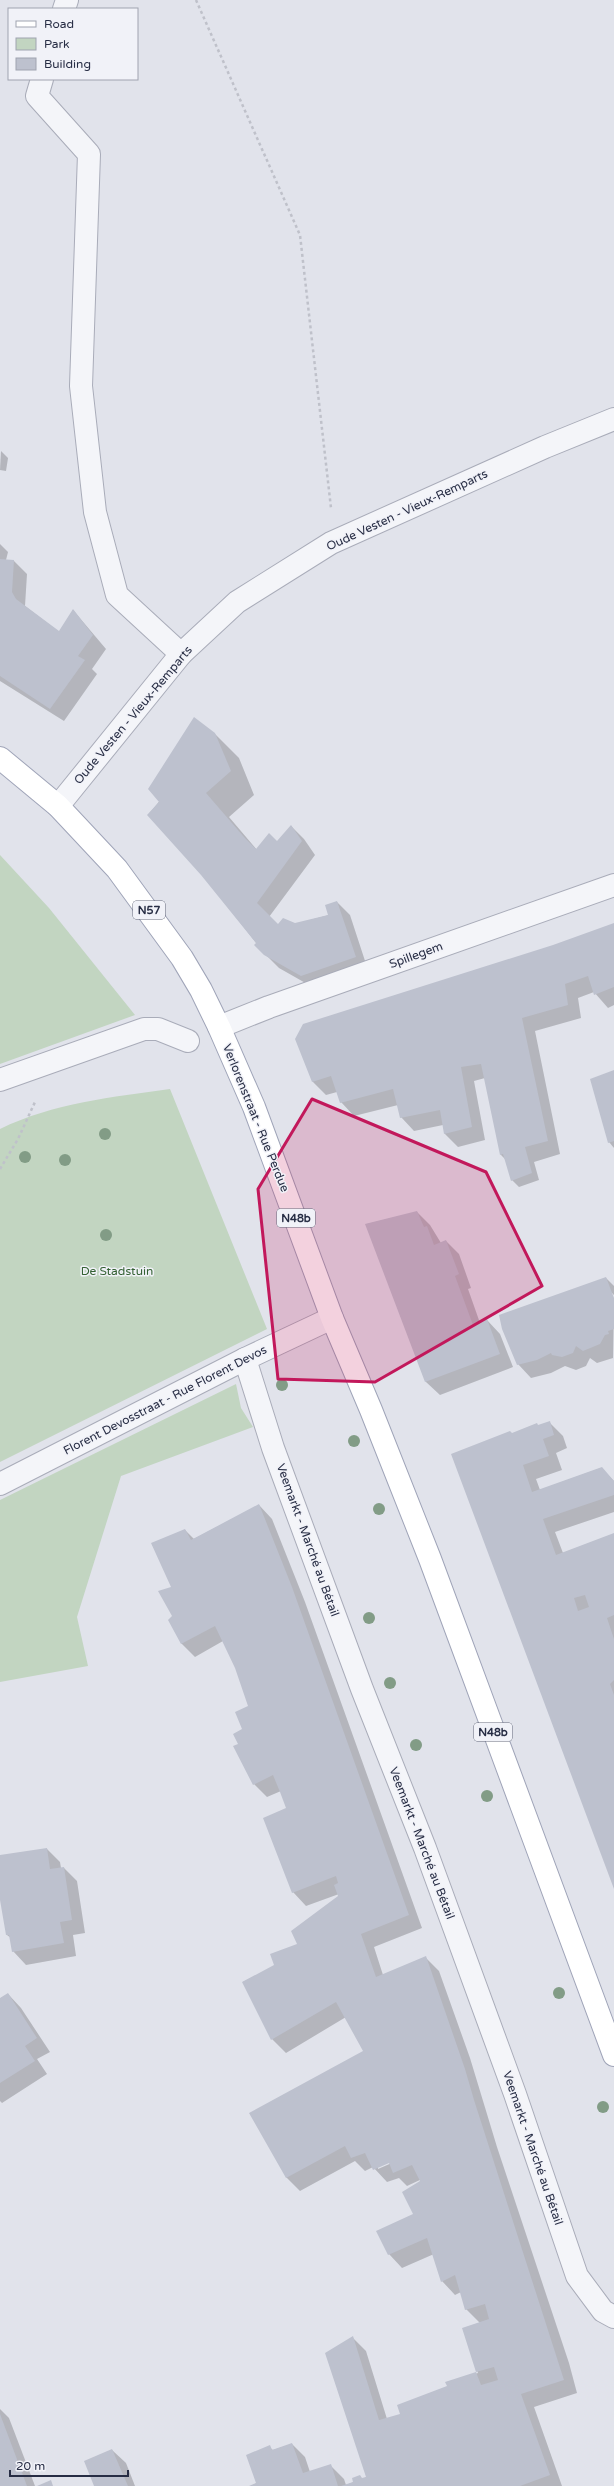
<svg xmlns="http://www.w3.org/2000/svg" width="614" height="2486" font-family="'Varela Round',sans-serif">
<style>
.green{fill:#c2d5c1}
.shadow{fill:#0003;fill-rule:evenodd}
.building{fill:#bdc1ce;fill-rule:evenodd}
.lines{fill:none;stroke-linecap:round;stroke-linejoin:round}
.minor-casing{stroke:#a9acb9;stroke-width:24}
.major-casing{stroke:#9fa4b8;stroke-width:24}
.path{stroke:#bfc1ca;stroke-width:2.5;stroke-dasharray:3 3;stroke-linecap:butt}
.minor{stroke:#f4f5f9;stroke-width:22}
.major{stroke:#fff;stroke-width:22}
.tree{fill:#829c86}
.marked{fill:#c2185b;fill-opacity:0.2;stroke:#c2185b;stroke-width:3;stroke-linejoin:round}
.labels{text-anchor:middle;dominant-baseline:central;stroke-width:3;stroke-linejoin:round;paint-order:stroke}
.shield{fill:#f1f2f8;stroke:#64687a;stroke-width:1}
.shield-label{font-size:11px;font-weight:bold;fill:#272d44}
.street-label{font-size:12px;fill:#272d44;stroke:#f1f2f8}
.park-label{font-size:12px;fill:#346133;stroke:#f1f2f8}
</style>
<rect width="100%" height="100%" fill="#e1e3eb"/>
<!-- green -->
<g class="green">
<path d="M0,855L49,908L135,1015L0,1064Z"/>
<path d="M170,1089L267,1329L0,1462V1129C53,1103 113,1097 170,1089Z"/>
<path d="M236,1384L241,1408L253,1427L121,1476L77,1617L88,1666L0,1682V1500Z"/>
</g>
<!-- shadow -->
<g class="shadow">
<path d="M1,451L8,458L6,471L0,470Z"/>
<path d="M0,544L8,552L6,560L14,561L27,574L25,606L60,633L73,610L106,649L92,669L97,674L64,721L0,681Z"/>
<path d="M215,734L239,758L254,795L229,817L257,850L278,842L291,826L304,839L315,855L269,917L278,925L295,924L329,915L337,902L350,915L368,970L316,989L279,968L256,945L257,944L202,874L148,815Z"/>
<path d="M614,924V1005L608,1008L594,992L578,998L581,1018L535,1031L560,1154L534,1162L539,1180L519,1187L512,1180L506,1160L501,1155L485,1078L474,1081L485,1140L458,1147L445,1134L443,1125L414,1131L401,1117L398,1105L354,1116L341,1102L337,1092L326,1095L313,1082L296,1039Z"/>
<path d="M614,1071V1148L609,1142Z"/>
<path d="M417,1212L430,1225L441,1243L446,1241L459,1254L471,1288L468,1289L480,1323L487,1320L500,1334L513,1367L440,1395L426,1382L367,1224Z"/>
<path d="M606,1278L614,1286V1295L611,1292L614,1301L613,1358L597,1363L590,1358L586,1366L576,1370L565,1366L551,1373L531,1378L518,1364Z"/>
<path d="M550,1423L563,1436L567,1448L556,1453L562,1470L536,1479L540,1490L601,1468L614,1481V1512L555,1532L563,1553L614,1534V1887L512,1434Z"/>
<path d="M259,1505L272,1519L305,1602L422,1928L374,1947L383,1975L426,1958L439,1971L470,2058L497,2147L569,2363L577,2393L534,2407L562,2486H251L257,2483L269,2447L273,2450L292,2444L305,2457L310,2472L331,2466L344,2479L346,2485L367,2477L353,2338L366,2351L387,2419L401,2415L448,2387L447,2382L478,2373L463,2329L480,2323L466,2309L461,2292L455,2295L442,2281L434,2254L402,2268L389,2254L414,2214L422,2179L407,2186L399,2178L387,2182L373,2167L365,2171L355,2161L300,2191L286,2177L365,2051L346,2017L286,2053L272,2039L243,1982L275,1966L298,1945L340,1896L339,1894L306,1906L293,1892L287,1809L281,1791L267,1797L254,1784L240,1744L249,1706L236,1668L223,1641L195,1657L181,1643L174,1616L173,1587L152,1544L185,1530L194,1539ZM393,2160L394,2162L378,2169V2167Z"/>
<path d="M47,1849L60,1862L61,1868H64L77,1881L85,1933L73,1935L76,1956L26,1965L13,1951L11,1938L7,1935L0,1894V1856Z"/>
<path d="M8,1994L21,2008L50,2052L37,2059L47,2074L2,2103L0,2101V1999Z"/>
<path d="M0,2409L9,2418L35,2486H0Z"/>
<path d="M112,2450L126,2463L135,2486H95Z"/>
</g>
<!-- building -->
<g class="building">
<path d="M0,559L14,560L12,592L16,599L59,631L73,609L93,635L78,656L85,660L50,709L0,676Z"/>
<path d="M194,717L215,733L231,771L206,793L244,837L256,849L269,833L277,841L291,825L302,841L257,903L278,924L283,918L295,923L328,915L325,905L337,901L356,957L301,976L264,955L254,945L256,943L201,875L147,815L159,802L148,789Z"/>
<path d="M614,923V987L594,995L588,976L565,984L568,1005L522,1018L548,1141L525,1147L532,1173L511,1181L503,1154L500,1155L481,1064L461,1067L472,1127L444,1134L440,1110L400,1118L393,1089L340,1103L331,1076L312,1082L295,1039L303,1024L553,945Z"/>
<path d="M614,1070V1141L608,1143L590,1079Z"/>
<path d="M417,1211L424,1227L427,1226L434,1245L446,1240L459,1274L455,1276L473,1325L487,1319L500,1354L425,1382L365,1224Z"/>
<path d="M606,1277L614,1298V1329L608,1331L609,1334L605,1335L600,1344L583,1351L576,1346L573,1353L562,1357L552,1355L551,1353L537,1360L517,1365L502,1329L499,1315Z"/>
<path d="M550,1421L554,1435L543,1439L549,1456L523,1465L532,1492L602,1467L614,1481V1495L543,1519L556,1555L614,1533V1615L607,1618L614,1639V1680L610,1684L614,1695V1889L451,1454L510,1431L512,1433L537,1423L538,1425ZM585,1595L589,1607L578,1611L574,1598Z"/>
<path d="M259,1504L292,1587L409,1915L361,1934L376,1977L426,1956L465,2069L474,2100L564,2380L521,2394L550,2475L520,2486H341L353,2482L352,2478L360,2475L362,2478L366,2477L325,2353L353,2336L379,2420L400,2414L397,2405L447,2386L445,2382L476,2372L481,2385L498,2380L494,2367L476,2372L462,2328L489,2319L485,2304L465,2310L455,2275L441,2282L427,2238L388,2255L376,2231L413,2214L402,2192L420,2181L412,2165L393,2173L389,2163L373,2170L365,2153L351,2158L345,2146L286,2178L249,2113L363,2051L336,2002L271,2040L242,1982L274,1965L270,1954L297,1944L291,1931L338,1896L334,1885L338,1883L336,1876L292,1893L263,1818L286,1808L280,1792L273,1775L253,1785L233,1746L238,1744L233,1734L242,1729L235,1712L248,1706L235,1668L215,1626L181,1644L168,1620L172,1616L158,1591L171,1587L151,1543L185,1529L191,1540Z"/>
<path d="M47,1848L50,1869L64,1867L72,1920L60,1922L64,1943L12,1952L9,1935H6L0,1900V1855Z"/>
<path d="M8,1993L37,2038L25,2046L35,2061L0,2083V1998Z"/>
<path d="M0,2414L27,2486H0Z"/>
<path d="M292,2443L303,2473L331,2464L338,2486H249L256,2483L246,2455L270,2445L272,2450Z"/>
<path d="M112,2449L128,2486H94L84,2461Z"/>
<path d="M51,2480L53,2486H37Z"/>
</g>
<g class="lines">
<!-- minor casing -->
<g class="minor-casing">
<g id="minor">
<path d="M64,9L67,0"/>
<path d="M42,79L37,96L89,154L81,386L95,512L117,595L181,654"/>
<path d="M58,806L181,654L237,602L331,543L545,447L614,419"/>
<path d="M219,1027L269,1007L614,885"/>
<path d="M0,1080L144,1029H158L188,1041"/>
<path d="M245,1359L273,1448L362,1689L425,1848L515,2094L577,2276L603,2311L614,2317"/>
<path d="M0,1484L245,1359L332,1318"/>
</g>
</g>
<!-- major casing -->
<g class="major-casing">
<path id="major" d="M0,758L58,806L117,869L182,958L201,990L219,1027L254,1107L332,1318L371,1410L430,1559L614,2055"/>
</g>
<!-- path -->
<g class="path">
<path d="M196,0L300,235L331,508"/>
<path d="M0,1169L18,1139L35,1102"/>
</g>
<!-- minor -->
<use href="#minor" class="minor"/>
<!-- major -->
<use href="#major" class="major"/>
</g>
<!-- trees -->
<g class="tree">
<circle cx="105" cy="1134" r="6"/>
<circle cx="25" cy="1157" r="6"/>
<circle cx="65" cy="1160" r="6"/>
<circle cx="106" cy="1235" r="6"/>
<circle cx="282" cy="1385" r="6"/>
<circle cx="354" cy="1441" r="6"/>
<circle cx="379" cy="1509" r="6"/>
<circle cx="369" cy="1618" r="6"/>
<circle cx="390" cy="1683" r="6"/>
<circle cx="416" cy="1745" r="6"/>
<circle cx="487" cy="1796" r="6"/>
<circle cx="559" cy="1993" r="6"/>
<circle cx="603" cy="2107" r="6"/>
</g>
<!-- marked area -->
<path class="marked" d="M312,1099L486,1172L542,1286L375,1382L278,1379L258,1189Z"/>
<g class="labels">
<!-- shield labels -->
<g class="shield">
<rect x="133" y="901" width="32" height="18" rx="3"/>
<rect x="277" y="1209" width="38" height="18" rx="3"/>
<rect x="474" y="1723" width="38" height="18" rx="3"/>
</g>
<g class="shield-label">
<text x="149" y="910">N57</text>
<text x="296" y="1218">N48b</text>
<text x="493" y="1732">N48b</text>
</g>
<!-- street labels -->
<g class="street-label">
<text transform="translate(407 510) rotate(-25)">Oude Vesten - Vieux-Remparts</text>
<text transform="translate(133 715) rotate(-50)">Oude Vesten - Vieux-Remparts</text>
<text transform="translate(416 955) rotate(-20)">Spillegem</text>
<text transform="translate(256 1118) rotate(68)">Verlorenstraat - Rue Perdue</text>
<text transform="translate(165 1400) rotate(-27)">Florent Devosstraat - Rue Florent Devos</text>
<text transform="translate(308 1540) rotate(70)">Veemarkt - Marché au Bétail</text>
<text transform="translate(422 1843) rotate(69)">Veemarkt - Marché au Bétail</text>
<text transform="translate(533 2148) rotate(71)">Veemarkt - Marché au Bétail</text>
</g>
<!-- park labels -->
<g class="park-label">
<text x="117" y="1271">De Stadstuin</text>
</g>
</g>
<!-- legend -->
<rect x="8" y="8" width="130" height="72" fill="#f1f2f8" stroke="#a0a3b0"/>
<rect x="16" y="21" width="20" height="6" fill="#ffffff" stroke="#a0a3b0"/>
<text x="44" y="28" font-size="12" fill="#272d44">Road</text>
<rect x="16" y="38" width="20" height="12" fill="#c2d5c1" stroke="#a0a3b0"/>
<text x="44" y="48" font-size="12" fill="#272d44">Park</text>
<rect x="16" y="58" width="20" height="12" fill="#bdc1ce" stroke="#a0a3b0"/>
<text x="44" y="68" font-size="12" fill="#272d44">Building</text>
<!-- scale -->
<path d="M10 2470v6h118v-6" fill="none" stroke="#272d44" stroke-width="2"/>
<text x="16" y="2470" font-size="12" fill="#272d44" stroke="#f1f2f8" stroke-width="3" paint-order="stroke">20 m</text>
</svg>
